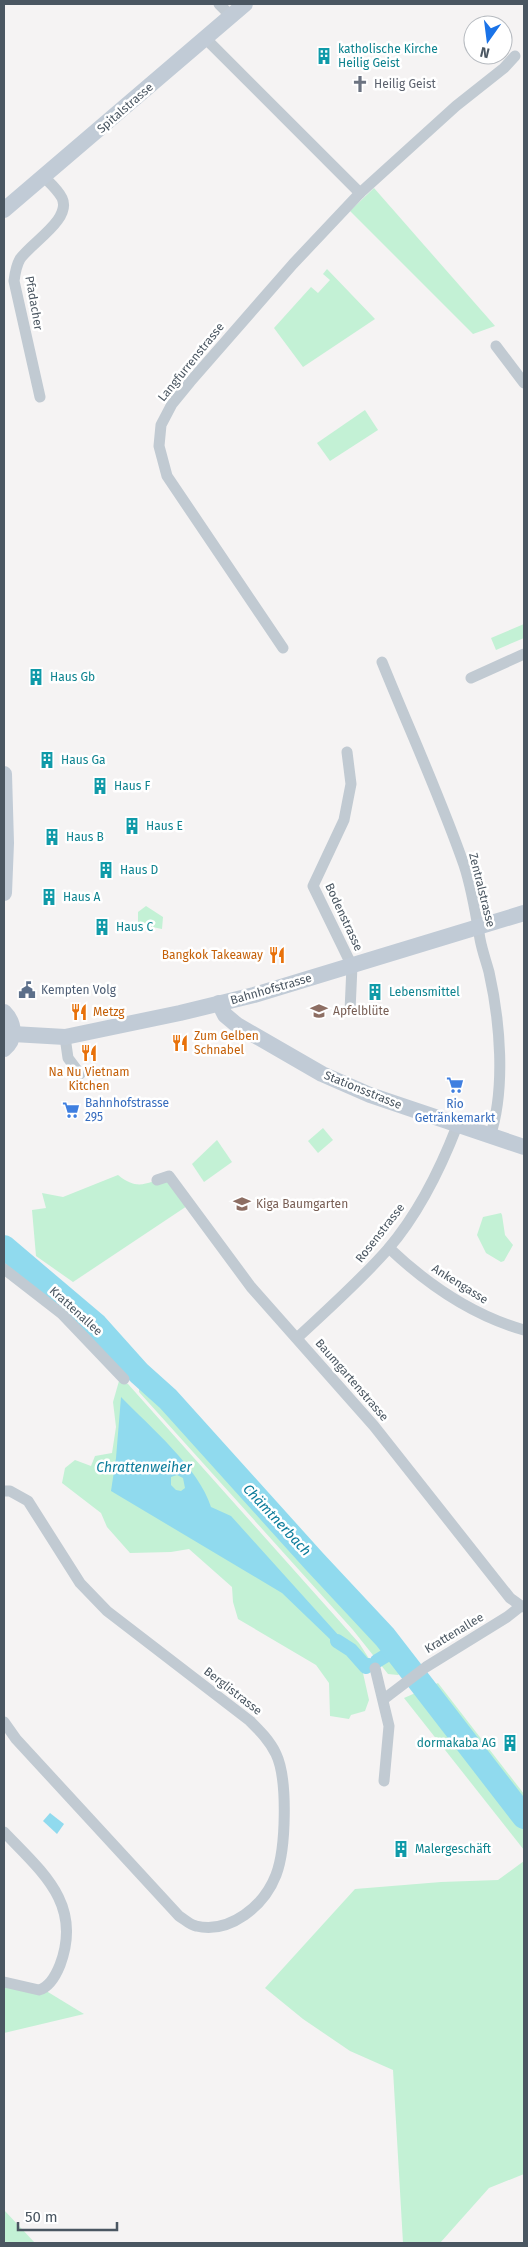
<svg xmlns="http://www.w3.org/2000/svg" width="528" height="2247" font-family="'Fira Sans',sans-serif">
<style>
.green{fill:#c3f1d5}
.water{fill:#90daee;fill-rule:evenodd}
.lines{fill:none;stroke-linecap:round;stroke-linejoin:round}
.canal{stroke:#90daee;stroke-width:14}
.river{stroke:#90daee;stroke-width:24}
.street{stroke:#c1cad2;stroke-width:11}
.secondary{stroke:#c1cbd6;stroke-width:16}
.labels{text-anchor:middle;dominant-baseline:central;stroke-width:5;stroke-linejoin:round;paint-order:stroke}
.culture-label{font-size:12px;fill:#0d838f;stroke:#fff;text-anchor:start}
.worship-label{font-size:12px;fill:#5b616d;stroke:#fff;text-anchor:start}
.street-label{font-size:12px;fill:#4a5661;stroke:#fff}
.food-label{font-size:12px;fill:#c56008;stroke:#fff;text-anchor:start}
.service-label{font-size:12px;fill:#4e5e75;stroke:#fff;text-anchor:start}
.education-label{font-size:12px;fill:#785e54;stroke:#fff;text-anchor:start}
.shop-label{font-size:12px;fill:#366cbe;stroke:#fff;text-anchor:start}
.water-label{font-size:14px;font-style:italic;fill:#0c7c9b;stroke:#fff}
</style>
<rect width="100%" height="100%" fill="#f5f3f3"/>
<!-- green -->
<g class="green">
<path d="M374,188L495,326L473,334L350,211Z"/>
<path d="M327,269L375,319L303,367L274,328L311,287L318,293L330,280L323,274Z"/>
<path d="M365,410L378,430L330,461L317,443Z"/>
<path d="M524,624V638L496,650L491,638Z"/>
<path d="M146,906L163,917L162,929L138,924V912Z"/>
<path d="M323,1128L333,1140L318,1153L308,1141Z"/>
<path d="M217,1140L232,1162L204,1182L192,1164Z"/>
<path d="M118,1175C139,1192 147,1182 169,1176L190,1204L73,1282L36,1256L32,1210L46,1208L42,1193L63,1197Z"/>
<path d="M501,1213L502,1215L505,1235L513,1245L504,1261L501,1262L486,1253L477,1235L483,1217Z"/>
<path d="M139,1373C194,1423 242,1481 291,1536C330,1580 372,1620 408,1666L398,1675L388,1674L353,1630L139,1392Z"/>
<path d="M119,1381L128,1384L359,1643L375,1668L363,1673L369,1700L365,1711L351,1715L349,1719L330,1716L329,1683L316,1665L238,1619L233,1602L232,1587L189,1549L171,1552L130,1553L107,1527L101,1513L62,1483L65,1468L75,1460L91,1466L95,1456L112,1453L116,1427L113,1402Z"/>
<path d="M438,1683L524,1794V1850L404,1698Z"/>
<path d="M524,1861V2174L489,2188L440,2243H403L393,2070L350,2051L303,2019L265,1988L355,1889L441,1882L498,1880Z"/>
<path d="M4,1982L43,1989L84,2014L4,2033Z"/>
<path d="M4,2210L35,2243H4Z"/>
</g>
<!-- water -->
<g class="water">
<path d="M121,1397C150,1427 199,1468 211,1507L231,1516L341,1638L334,1643L282,1593L111,1491L116,1458ZM177,1475L183,1478L185,1488L181,1491L176,1490L171,1485V1477Z"/>
<path d="M50,1813L64,1824L57,1834L43,1821Z"/>
</g>
<g class="lines">
<!-- canal -->
<g class="canal">
<path d="M337,1641L351,1650L366,1667L369,1665"/>
<path d="M377,1661L395,1650"/>
</g>
<!-- river -->
<path class="river" d="M4,1247L96,1325L139,1373L168,1399L314,1561L385,1637L524,1817"/>
<!-- street -->
<g class="street">
<path d="M219,4L231,16"/>
<path d="M205,38L360,193"/>
<path d="M496,346L524,383"/>
<path d="M40,397L14,281C15,273 16,266 20,259C32,242 72,219 62,198C58,190 50,183 44,177"/>
<path d="M283,648L167,476L159,446L161,425L172,404L190,382L293,264L360,193L456,106L504,68L515,56"/>
<path d="M382,662C409,729 440,796 464,865C472,889 476,915 480,939C482,950 486,961 489,972C500,1021 506,1088 490,1137"/>
<path d="M471,678L524,654"/>
<path d="M347,752L351,784L344,820L313,886L352,966L350,1011"/>
<path d="M65,1037L68,1058L80,1074"/>
<path d="M157,1180L169,1176L251,1287L374,1426L510,1598L521,1606L524,1607"/>
<path d="M389,1248C428,1285 471,1315 524,1330"/>
<path d="M4,1269L62,1314L124,1379"/>
<path d="M297,1338C328,1309 360,1281 388,1249C419,1213 440,1170 457,1126"/>
<path d="M4,1491H10L28,1501L80,1583L107,1611L250,1721C260,1731 270,1741 276,1754C288,1779 286,1849 276,1875C264,1906 230,1934 196,1926C190,1925 184,1919 179,1916L16,1739L4,1722"/>
<path d="M375,1668L389,1726L384,1781"/>
<path d="M384,1699L426,1667L507,1617L521,1606"/>
<path d="M4,1832C42,1872 83,1904 60,1965C56,1975 50,1987 39,1990L4,1982"/>
</g>
<!-- secondary -->
<g class="secondary">
<path d="M4,210L245,4"/>
<path d="M4,774L6,843L4,893"/>
<path d="M219,1003L225,1015L237,1025L322,1074L370,1095L524,1147"/>
<path d="M4,1012C15,1023 16,1039 4,1049"/>
<path d="M13,1034L65,1037L180,1013L254,995L524,913"/>
</g>
</g>
<!-- icons -->
<defs>
<g id="building-bare" transform="scale(1.35)"><path d="M-4-6H4V6H1V3H-1V6H-4ZM-2.5-4.3h1.7v1.8h-1.7ZM.8-4.3h1.7v1.8H.8ZM-2.5-1h1.7V.8h-1.7ZM.8-1h1.7V.8H.8Z" fill="#0f9aa8" stroke="#fff" stroke-width="2.5" paint-order="stroke"/></g>
<g id="church-bare" transform="scale(1.35)"><path d="M-1.2-6h2.4v3.5h3.3v2.4h-3.3V6h-2.4V-.1h-3.3v-2.4h3.3Z" fill="#6b7280" stroke="#fff" stroke-width="2.5" paint-order="stroke"/></g>
<g id="restaurant-bare" transform="scale(1.35)"><path d="M-5-6h1v4h1v-4h1v4h1v-4h1v5L-1.5 .5V6h-2V.5L-5-1ZM5-6V6H3V1.5H1.5Q1.5-4 5-6Z" fill="#e8710a" stroke="#fff" stroke-width="2.5" paint-order="stroke"/></g>
<g id="civic-bare" transform="scale(1.35)"><path d="M-.6-6.5H3V-4.5H.6V-3L4-1V1h2V6H-6V1h2V-1L-.6-3ZM-1.2 2.5V6h2.4V2.5Z" fill="#5c6f8a" stroke="#fff" stroke-width="2.5" paint-order="stroke"/></g>
<g id="school-bare" transform="scale(1.35)"><path d="M0-5L7-2L0 1L-7-2ZM-4 1L0 2.5L4 1V4Q0 6-4 4Z" fill="#8d6e63" stroke="#fff" stroke-width="2.5" paint-order="stroke"/></g>
<g id="supermarket-bare" transform="scale(1.35)"><path d="M-6-5.5h2.5l.6 2H6L4.5 2H-2.5L-4.4-4H-6ZM-1.5 3.2a1.3 1.3 0 1 0 .1 0ZM3 3.2a1.3 1.3 0 1 0 .1 0Z" fill="#3f7fe0" stroke="#fff" stroke-width="2.5" paint-order="stroke"/></g>
</defs>
<g fill-rule="evenodd">
<use href="#building-bare" x="324" y="56"/>
<use href="#church-bare" x="360" y="84"/>
<use href="#building-bare" x="36" y="677"/>
<use href="#building-bare" x="47" y="760"/>
<use href="#building-bare" x="100" y="786"/>
<use href="#building-bare" x="132" y="826"/>
<use href="#building-bare" x="52" y="837"/>
<use href="#building-bare" x="106" y="870"/>
<use href="#building-bare" x="49" y="897"/>
<use href="#building-bare" x="102" y="927"/>
<use href="#restaurant-bare" x="277" y="955"/>
<use href="#civic-bare" x="27" y="990"/>
<use href="#building-bare" x="375" y="992"/>
<use href="#school-bare" x="319" y="1011"/>
<use href="#restaurant-bare" x="79" y="1012"/>
<use href="#restaurant-bare" x="180" y="1043"/>
<use href="#restaurant-bare" x="89" y="1053"/>
<use href="#supermarket-bare" x="455" y="1085"/>
<use href="#supermarket-bare" x="71" y="1110"/>
<use href="#school-bare" x="242" y="1204"/>
<use href="#building-bare" x="510" y="1743"/>
<use href="#building-bare" x="401" y="1849"/>
</g>
<g class="labels">
<!-- culture labels -->
<g class="culture-label">
<text x="338" y="49">katholische Kirche<tspan x="338" dy="14">Heilig Geist</tspan></text>
<text x="50" y="677">Haus Gb</text>
<text x="61" y="760">Haus Ga</text>
<text x="114" y="786">Haus F</text>
<text x="146" y="826">Haus E</text>
<text x="66" y="837">Haus B</text>
<text x="120" y="870">Haus D</text>
<text x="63" y="897">Haus A</text>
<text x="116" y="927">Haus C</text>
<text x="389" y="992">Lebensmittel</text>
<text x="496" y="1743" text-anchor="end">dormakaba AG</text>
<text x="415" y="1849">Malergeschäft</text>
</g>
<!-- worship labels -->
<g class="worship-label">
<text x="374" y="84">Heilig Geist</text>
</g>
<!-- street labels -->
<g class="street-label">
<text transform="translate(125 108) rotate(-41)">Spitalstrasse</text>
<text transform="translate(34 303) rotate(80)">Pfadacher</text>
<text transform="translate(191 362) rotate(-51)">Langfurrenstrasse</text>
<text transform="translate(482 890) rotate(76)">Zentralstrasse</text>
<text transform="translate(344 917) rotate(65)">Bodenstrasse</text>
<text transform="translate(271 989) rotate(-16)">Bahnhofstrasse</text>
<text transform="translate(363 1090) rotate(22)">Stationsstrasse</text>
<text transform="translate(380 1233) rotate(-52)">Rosenstrasse</text>
<text transform="translate(460 1284) rotate(32)">Ankengasse</text>
<text transform="translate(76 1311) rotate(42)">Krattenallee</text>
<text transform="translate(352 1380) rotate(49)">Baumgartenstrasse</text>
<text transform="translate(454 1633) rotate(-31)">Krattenallee</text>
<text transform="translate(233 1691) rotate(38)">Berglistrasse</text>
</g>
<!-- food labels -->
<g class="food-label">
<text x="263" y="955" text-anchor="end">Bangkok Takeaway</text>
<text x="93" y="1012">Metzg</text>
<text x="194" y="1036">Zum Gelben<tspan x="194" dy="14">Schnabel</tspan></text>
<text x="89" y="1072" text-anchor="middle">Na Nu Vietnam<tspan x="89" dy="14">Kitchen</tspan></text>
</g>
<!-- service labels -->
<g class="service-label">
<text x="41" y="990">Kempten Volg</text>
</g>
<!-- education labels -->
<g class="education-label">
<text x="333" y="1011">Apfelblüte</text>
<text x="256" y="1204">Kiga Baumgarten</text>
</g>
<!-- shop labels -->
<g class="shop-label">
<text x="85" y="1103">Bahnhofstrasse<tspan x="85" dy="14">295</tspan></text>
<text x="455" y="1104" text-anchor="middle">Rio<tspan x="455" dy="14">Getränkemarkt</tspan></text>
</g>
<!-- water labels -->
<g class="water-label">
<text x="144" y="1467">Chrattenweiher</text>
<text transform="translate(277 1520) rotate(47)">Chämtnerbach</text>
</g>
</g>
<!-- border -->
<rect width="528" height="2247" fill="none" stroke="#4a5661" stroke-width="10"/>
<!-- north arrow -->
<g transform="translate(488 40) rotate(194)"><circle r="24" fill="#ffffff" stroke="#b7bbc0"/>
<path d="M0-4L9 19L0 12L-9 19Z" fill="#1a73e8"/>
<text y="-8" font-size="14" font-weight="bold" text-anchor="middle" fill="#4a5661">N</text>
</g>
<!-- scale -->
<path d="M18 2222v8h99v-8" fill="none" stroke="#4a5661" stroke-width="2.5"/>
<text x="25" y="2222" font-size="15" fill="#4a5661" stroke="#ffffff" stroke-width="4" paint-order="stroke">50 m</text>
</svg>
